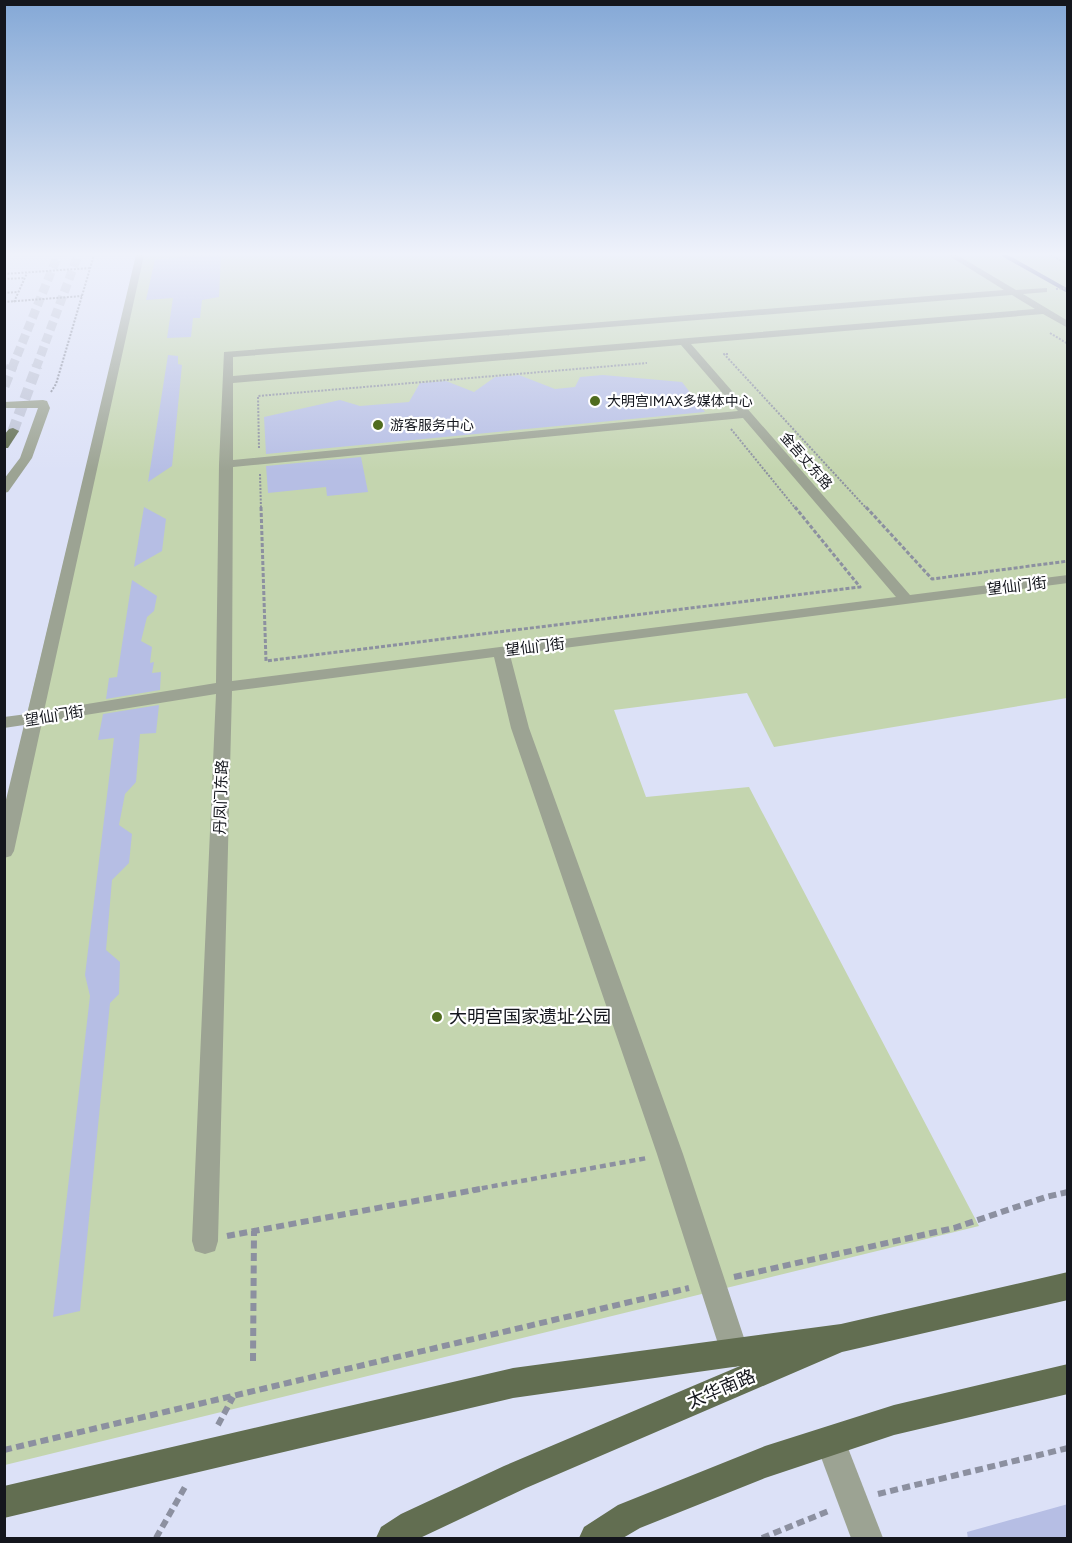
<svg xmlns="http://www.w3.org/2000/svg" width="1072" height="1543" font-family="Figtree,'Noto Sans SC',sans-serif">
<style>
.green{fill:#c4d5af}
.lines{fill:none;stroke-linecap:round;stroke-linejoin:round}
.stream{stroke:#69708c;stroke-width:4}
.building{fill:#b6bee4}
.major-tunnel-far1{stroke:#bec3d6;stroke-width:9;stroke-dasharray:9 4.5;stroke-linecap:butt}
.major-tunnel{stroke:#bec3d6;stroke-width:11;stroke-dasharray:11 6;stroke-linecap:butt}
.path-far3{stroke:#8c90a0;stroke-width:2;stroke-dasharray:2 1.5;stroke-linecap:butt}
.path-far2{stroke:#8c90a0;stroke-width:3;stroke-dasharray:4 2;stroke-linecap:butt}
.path-far1{stroke:#8c90a0;stroke-width:4.5;stroke-dasharray:6 4;stroke-linecap:butt}
.path{stroke:#8c90a0;stroke-width:6;stroke-dasharray:8 4.5;stroke-linecap:butt}
.minor{fill:#9ca393;fill-rule:evenodd}
.major{fill:#626e51;fill-rule:evenodd}
.poi-dot{fill:#506c1f;stroke:#fff;stroke-width:2}
.labels{text-anchor:middle;dominant-baseline:central;stroke-width:4.5;stroke-linejoin:round;paint-order:stroke}
.far-poi-label{font-size:14px;fill:#14161d;stroke:#fff;text-anchor:start}
.far-street-label{font-size:14px;fill:#14161d;stroke:#fff}
.street-label{font-size:15px;fill:#14161d;stroke:#fff}
.near-poi-label{font-size:18px;fill:#14161d;stroke:#fff;text-anchor:start}
.near-street-label{font-size:18px;fill:#14161d;stroke:#fff}
</style>
<rect width="100%" height="100%" fill="#dce1f7"/>
<!-- green -->
<path class="green" d="M137,255H1067V698L774,747L747,693L614,710L646,797L749,787L979,1226L5,1465V807Z"/>
<g class="lines">
<!-- stream -->
<path class="stream" d="M1004,255L1068,291"/>
</g>
<!-- building -->
<g class="building">
<path d="M179,255H221L219,297L202,300L200,318H193L191,337L167,338L173,298L146,300L155,259L179,258Z"/>
<path d="M168,355L178,356V364L182,365L172,466L148,482Z"/>
<path d="M519,375L555,389L575,387L580,377L603,375L682,382L705,412L266,454L264,417L340,400L360,406L409,402L420,383L446,381L474,392L495,377Z"/>
<path d="M361,457L368,492L327,496L326,487L268,493L266,466Z"/>
<path d="M144,507L166,519L162,551L134,567Z"/>
<path d="M132,580L157,596L154,611L147,617L141,641L152,647L150,663L154,662L152,673L161,672L160,690L106,699L109,678L117,677Z"/>
<path d="M159,705L156,733L140,734L136,782L125,794L119,825L132,834L129,863L112,880L106,950L120,962L119,994L110,1003L80,1311L53,1317L90,996L85,975L114,738L98,740L103,714Z"/>
<path d="M1068,1504V1539H968L967,1532Z"/>
</g>
<g class="lines">
<!-- major-tunnel-far1 -->
<g class="major-tunnel-far1">
<path d="M12,368L58,255"/>
<path d="M36,368L78,255"/>
</g>
<!-- major-tunnel -->
<g class="major-tunnel">
<path d="M4,386L12,366"/>
<path d="M13,431L37,366"/>
</g>
<!-- path-far3 -->
<g class="path-far3">
<path d="M1050,255L1068,264"/>
<path d="M4,274L90,268"/>
<path d="M4,279L25,278"/>
<path d="M1056,289L1068,288"/>
<path d="M4,293L18,292"/>
<path d="M4,302L82,296"/>
<path d="M14,302L27,273"/>
<path d="M1050,333L1068,344"/>
<path d="M728,354H724L867,509"/>
<path d="M51,392L56,384L94,255"/>
<path d="M731,429L796,509"/>
<path d="M259,448L258,396L647,363"/>
<path d="M260,474L261,509"/>
</g>
<!-- path-far2 -->
<g class="path-far2">
<path d="M261,507L266,661L860,587L795,507"/>
<path d="M866,507L932,579L1068,561"/>
</g>
<!-- path-far1 -->
<path class="path-far1" d="M472,1190L647,1158"/>
<!-- path -->
<g class="path">
<path d="M227,1236L480,1189"/>
<path d="M734,1277L954,1228L1046,1197L1068,1192"/>
<path d="M253,1361L254,1231"/>
<path d="M218,1425L233,1397"/>
<path d="M4,1450L689,1288"/>
<path d="M878,1494L1068,1448"/>
<path d="M156,1538L185,1487"/>
<path d="M762,1538L831,1510"/>
</g>
<!-- minor -->
<g class="minor">
<path d="M136,255H144L44,711L216,683L219,464L224,352L1004,290L948,255H957L1016,290L1047,288V292L1023,294L1068,321V328L1043,314L691,344L910,595L1068,575V583L510,655L529,728L683,1154L749,1353L745,1363L735,1367L725,1363L721,1353L657,1154L511,728L494,657L232,691L218,1241L215,1251L205,1254L195,1251L192,1241L216,694L42,722L14,851L11,856L4,858V808L24,725L4,728V717L27,714ZM1012,295L1035,309L233,376V357ZM681,345L738,411L233,460V383ZM743,418L896,597L232,681L233,467Z"/>
<path d="M43,400L47,401L50,408L32,458L8,492L4,493V479L20,458L38,408H4V402Z"/>
<path d="M830,1426L841,1430L883,1538H851L815,1441L819,1430Z"/>
</g>
<!-- major -->
<g class="major">
<path d="M13,428L19,431L8,448H4V435L9,429Z"/>
<path d="M1068,1272V1300L842,1352L526,1488L420,1538H376L381,1527L401,1514L504,1466L740,1366L513,1398L4,1518V1486L513,1368L841,1324Z"/>
<path d="M1068,1364V1394L894,1435L765,1478L640,1528L623,1538H579L584,1527L618,1505L765,1446L894,1405Z"/>
</g>
</g>
<!-- sky -->
<linearGradient id="sky" x2="0" y2="1"><stop stop-color="#84a8d6"/><stop offset="0.54" stop-color="#eff2fb"/><stop offset="1" stop-color="#eff2fb" stop-opacity="0"/></linearGradient>
<rect width="1072" height="471" fill="url(#sky)"/>
<!-- markers -->
<g class="poi-dot">
<circle cx="595" cy="401" r="6"/>
<circle cx="378" cy="425" r="6"/>
<circle cx="437" cy="1017" r="6"/>
</g>
<g class="labels">
<!-- far-poi labels -->
<g class="far-poi-label">
<text x="607" y="401">大明宫IMAX多媒体中心</text>
<text x="390" y="425">游客服务中心</text>
</g>
<!-- far-street labels -->
<g class="far-street-label">
<text transform="translate(806 461) rotate(49)">金吾丈东路</text>
</g>
<!-- street labels -->
<g class="street-label">
<text transform="translate(1017 586) rotate(-7)">望仙门街</text>
<text transform="translate(535 647) rotate(-7)">望仙门街</text>
<text transform="translate(54 716) rotate(-9)">望仙门街</text>
<text transform="translate(221 797) rotate(-88)">丹凤门东路</text>
</g>
<!-- near-poi labels -->
<g class="near-poi-label">
<text x="449" y="1017">大明宫国家遗址公园</text>
</g>
<!-- near-street labels -->
<g class="near-street-label">
<text transform="translate(721 1389) rotate(-23)">太华南路</text>
</g>
</g>
<!-- border -->
<rect width="1072" height="1543" fill="none" stroke="#14161d" stroke-width="12"/>
</svg>
